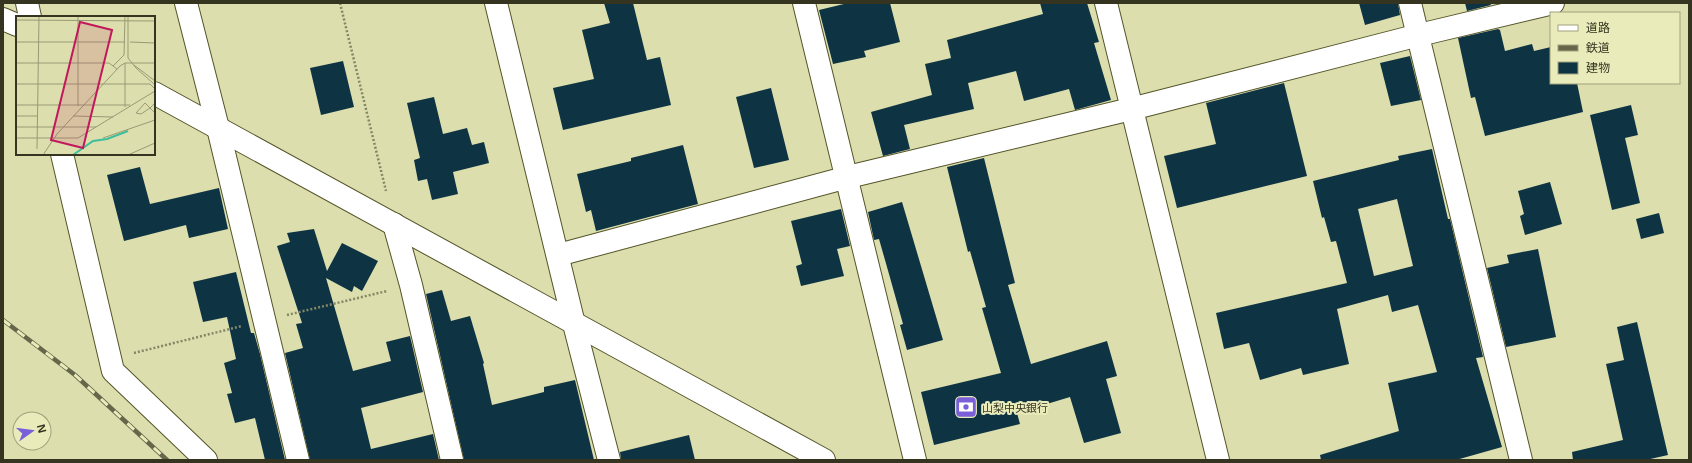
<svg xmlns="http://www.w3.org/2000/svg" width="1692" height="463" font-family="'Open Sans','Noto Sans JP',sans-serif">
<style>
.building{fill:#0e3444;fill-rule:evenodd}
.lines{fill:none;stroke-linecap:round;stroke-linejoin:round}
.minor-casing{stroke:#545429;stroke-width:24}
.tertiary-casing{stroke:#545429;stroke-width:24}
.path{stroke:#858665;stroke-width:2.5;stroke-dasharray:2 2;stroke-linecap:butt}
.minor{stroke:#fff;stroke-width:22}
.tertiary{stroke:#fff;stroke-width:22}
.rail-casing{stroke:#65664a;stroke-width:4.5}
.rail{stroke:#e9ebba;stroke-width:3;stroke-dasharray:9;stroke-linecap:butt}
.labels{text-anchor:middle;dominant-baseline:central;stroke-width:4;stroke-linejoin:round;paint-order:stroke}
.poi-label{font-size:11px;fill:#343421;stroke:#e9ebba;text-anchor:start}
.inset-river{fill:none;stroke:#3dc09a;stroke-width:2}
.inset-road{fill:none;stroke:#999a75;stroke-width:1}
.view{fill:#c2185b;fill-opacity:0.15;stroke:#c2185b;stroke-width:2}
.inset-edge{fill:none;stroke:#343421;stroke-width:2}
</style>
<rect width="100%" height="100%" fill="#dcdead"/>
<!-- building -->
<g class="building">
<path d="M604,3H633L647,60L660,57L671,105L563,130L553,88L594,79L582,30L610,23Z"/>
<path d="M848,3H890L900,42L864,51L866,57L833,64L819,10Z"/>
<path d="M1040,3H1087L1099,42L1094,43L1111,100L1075,110L1069,89L1024,101L1016,71L968,83L974,109L904,125L910,149L883,156L871,112L932,95L925,64L951,58L947,40L1043,14Z"/>
<path d="M1359,3H1398L1400,15L1365,25Z"/>
<path d="M1465,3H1490L1491,5L1467,11Z"/>
<path d="M1498,29L1500,30L1505,51L1532,44L1534,51L1551,47V83H1577L1583,112L1485,136L1475,97L1471,98L1458,38Z"/>
<path d="M1410,56L1421,100L1391,106L1380,63Z"/>
<path d="M343,61L354,107L321,115L310,68Z"/>
<path d="M1284,83L1307,176L1177,208L1164,156L1216,144L1206,103Z"/>
<path d="M771,88L789,160L754,168L736,97Z"/>
<path d="M434,97L443,134L467,128L472,145L484,142L489,163L453,172L458,194L432,200L427,179L418,181L414,160L420,158L407,103Z"/>
<path d="M1631,105L1638,135L1625,138L1640,203L1612,210L1590,115Z"/>
<path d="M683,145L698,204L596,231L591,210L586,212L577,174L631,161V158Z"/>
<path d="M1432,149L1448,219H1450L1483,357L1476,358L1502,447L1456,460H1321L1320,455L1399,431L1388,383L1437,372L1418,305L1392,312L1388,295L1337,309L1349,364L1303,375L1301,368L1260,380L1249,343L1224,349L1216,313L1347,283L1336,241L1331,242L1324,217L1322,218L1313,181L1399,160L1398,156ZM1397,199L1413,266L1374,276L1358,209Z"/>
<path d="M984,158L1015,283L1008,285L1031,364L1107,341L1117,376L1106,379L1121,433L1084,443L1070,397L1017,413L1020,424L934,445L921,392L1001,373L982,308L986,307L970,251L968,252L947,167Z"/>
<path d="M140,167L150,204L219,188L228,229L189,238L186,225L124,241L107,175Z"/>
<path d="M1550,182L1562,224L1525,235L1520,216L1524,214L1518,191Z"/>
<path d="M902,202L943,340L907,350L900,325L903,324L889,274L879,239L874,240L868,212Z"/>
<path d="M841,209L850,246L837,249L844,276L801,286L796,266L802,264L791,221Z"/>
<path d="M1659,213L1664,233L1641,239L1636,219Z"/>
<path d="M314,229L327,271L342,243L378,261L362,291L354,286L352,292L326,278L353,371L391,361L386,342L410,336L423,392L361,408L371,449L433,434L439,460H310L285,353L303,348L296,324L302,323L277,246L290,242L287,233Z"/>
<path d="M1538,249L1556,337L1506,347L1487,268L1509,263L1507,255Z"/>
<path d="M236,272L251,333H254L260,354L285,460H265L255,418L235,423L227,394L232,393L224,363L236,359L227,317L203,322L193,282Z"/>
<path d="M442,290L451,321L470,316L484,363L483,364L492,405L544,392V387L575,380L594,460H464L426,294Z"/>
<path d="M1637,322L1668,455L1646,460H1573L1572,452L1623,440L1606,364L1624,360L1617,327Z"/>
<path d="M689,435L695,460H621L620,452Z"/>
</g>
<g class="lines">
<!-- minor casing -->
<g class="minor-casing">
<g id="minor">
<path d="M27,3L30,17"/>
<path d="M186,3L218,128L298,460"/>
<path d="M804,3L915,460"/>
<path d="M1106,3L1218,460"/>
<path d="M1410,3L1521,460"/>
<path d="M62,154L113,371L206,460"/>
<path d="M394,224L411,285L452,460"/>
<path d="M558,255L848,177L1131,109L1419,35L1553,3"/>
</g>
</g>
<!-- tertiary casing -->
<g class="tertiary-casing">
<g id="tertiary">
<path d="M496,3L574,324L609,460"/>
<path d="M3,19L17,25"/>
<path d="M154,93L824,460"/>
</g>
</g>
<!-- path -->
<g class="path">
<path d="M340,3L386,191"/>
<path d="M287,315L387,291"/>
<path d="M134,353L242,326"/>
</g>
<!-- minor -->
<use href="#minor" class="minor"/>
<!-- tertiary -->
<use href="#tertiary" class="tertiary"/>
<!-- rail casing -->
<g class="rail-casing">
<path id="rail" d="M3,320L75,375L167,460"/>
</g>
<!-- rail -->
<use href="#rail" class="rail"/>
</g>
<!-- icons -->
<defs>
<g id="bank-square" transform="scale(1.15)"><rect x="-9" y="-9" width="18" height="18" rx="4" fill="#7a5fd9" stroke="#e9ebba"/><path d="M-6-4H6V4H-6ZM0-2.3a2.3 2.3 0 1 0 0 4.6a2.3 2.3 0 1 0 0-4.6Z" fill="#fff"/></g>
</defs>
<g fill-rule="evenodd">
<use href="#bank-square" x="966" y="407"/>
</g>
<g class="labels">
<!-- poi labels -->
<g class="poi-label">
<text x="982" y="407">山梨中央銀行</text>
</g>
</g>
<!-- overview -->
<g transform="translate(16 16)">
<rect width="139" height="139" fill="#dcdead"/>
<path class="inset-river" d="M57,139L77,125L91,123L112,115"/>
<path class="inset-road" d="M62,0V90M112,0V42L120,52L139,69M0,4L139,5M0,26H109M114,26L139,27M0,47H93L101,53M118,49L139,65M97,50L108,39L109,0M0,68H134L139,73M139,88H138L134,92L125,98L120,97L129,87L139,97M0,89H114M109,91V47M0,100H22M57,100L97,101M0,111H80M0,122H62L139,75M87,122L139,104M21,133L23,0M27,139L41,118L104,50L109,47H139M112,139L139,127"/>
<path class="view" d="M64,6L96,14L67,132L35,124Z"/>
<rect width="139" height="139" class="inset-edge"/>
</g>
<!-- border -->
<rect width="1692" height="463" fill="none" stroke="#343421" stroke-width="8"/>
<!-- legend -->
<rect x="1550" y="12" width="130" height="72" fill="#e9ebba" stroke="#a1a27d"/>
<rect x="1558" y="25" width="20" height="6" fill="#ffffff" stroke="#a1a27d"/>
<text x="1586" y="32" font-size="12" fill="#343421">道路</text>
<rect x="1558" y="45" width="20" height="6" fill="#65664a" stroke="#a1a27d"/>
<text x="1586" y="52" font-size="12" fill="#343421">鉄道</text>
<rect x="1558" y="62" width="20" height="12" fill="#0e3444" stroke="#a1a27d"/>
<text x="1586" y="72" font-size="12" fill="#343421">建物</text>
<!-- north arrow -->
<g transform="translate(32 431) rotate(76)"><circle r="19" fill="#e9ebba" stroke="#a1a27d"/>
<path d="M0-3L7 15L0 10L-7 15Z" fill="#7a5fd9"/>
<text y="-6" font-size="11" font-weight="bold" text-anchor="middle" fill="#343421">N</text>
</g>
</svg>
